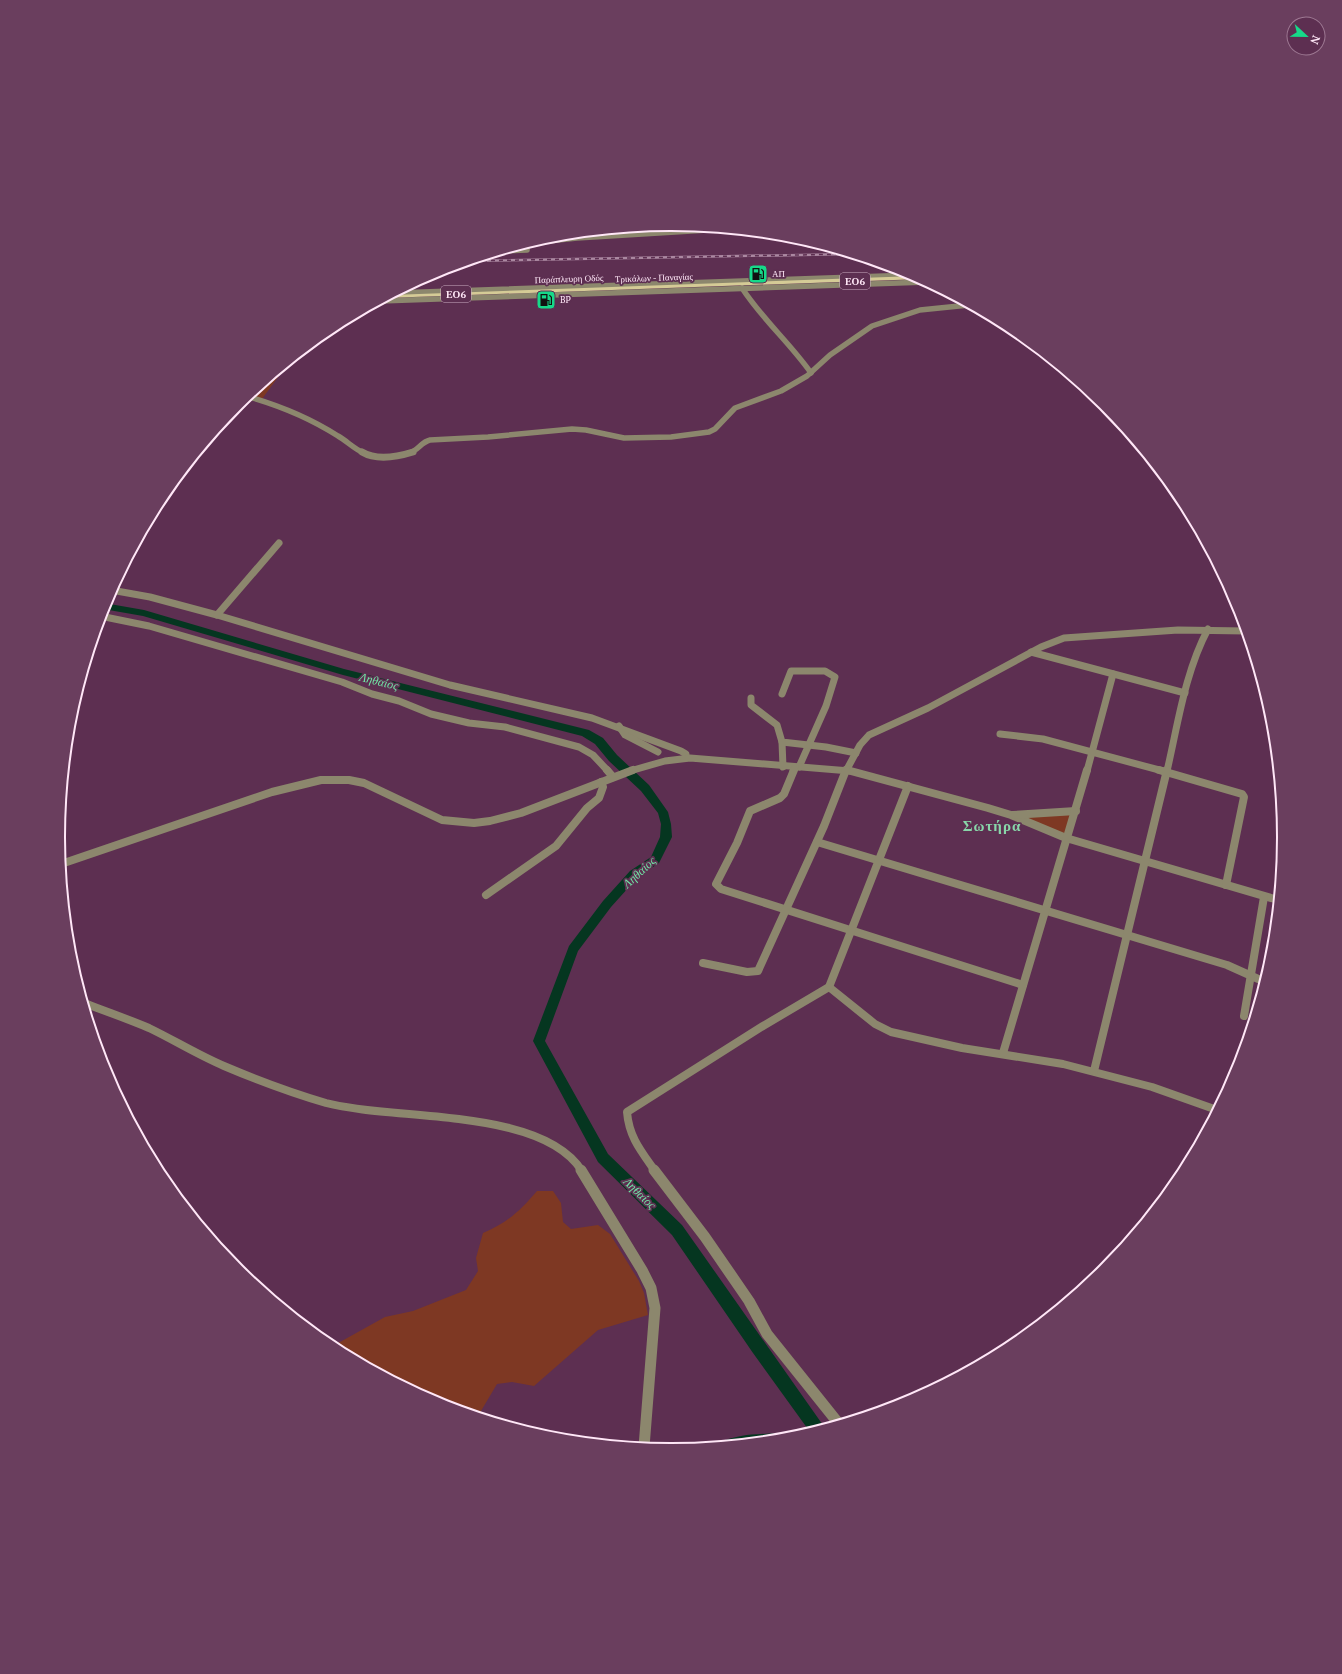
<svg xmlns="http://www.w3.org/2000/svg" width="1342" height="1674" font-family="'PT Serif',serif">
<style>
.green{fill:#7e3823}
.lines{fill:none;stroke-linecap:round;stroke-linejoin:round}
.stream{stroke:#053620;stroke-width:2.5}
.river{fill:#053620;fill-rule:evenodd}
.minor-far3{stroke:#8c876d;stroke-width:5.5}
.minor-far2{stroke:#8c876d;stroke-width:7}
.minor-far1{stroke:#8c876d;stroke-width:8}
.minor{stroke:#8c876d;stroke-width:11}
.major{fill:#d5cb96;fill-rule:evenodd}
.rail-casing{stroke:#ab88a1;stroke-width:2.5}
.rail{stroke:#5d2f51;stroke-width:1.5;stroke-dasharray:4;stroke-linecap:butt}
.labels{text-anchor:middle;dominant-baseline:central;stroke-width:3.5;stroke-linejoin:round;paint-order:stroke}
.far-poi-label{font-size:9px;fill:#ffe7f7;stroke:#5d2f51;text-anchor:start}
.far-street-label{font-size:9px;fill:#ffe7f7;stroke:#5d2f51}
.shield{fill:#5d2f51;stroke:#ceb0c5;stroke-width:1}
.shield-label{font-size:10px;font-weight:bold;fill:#ffe7f7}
.water-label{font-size:12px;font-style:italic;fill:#71e3a5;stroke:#5d2f51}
.district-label{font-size:15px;font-weight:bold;letter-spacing:1px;fill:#88d6a9;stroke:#5d2f51}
.rim{fill:none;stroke:#ffe7f7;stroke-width:2}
</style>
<rect width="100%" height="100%" fill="#5d2f51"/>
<!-- green -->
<g class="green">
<path d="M275,372L281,373L262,399L247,396Z"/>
<path d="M1072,813L1065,834L1023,817Z"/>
<path d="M537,1191H553L561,1203L563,1222L571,1229L598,1225L610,1234L639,1281L644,1293L648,1315L598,1330L534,1386L512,1382L497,1384L478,1416L436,1403L331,1347L385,1317L413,1311L466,1290L478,1271L476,1258L483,1233C507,1223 520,1211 537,1191Z"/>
</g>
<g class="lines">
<!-- stream -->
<path class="stream" d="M717,1445C747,1429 784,1440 816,1428"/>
<!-- river -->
<path class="river" d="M104,603L144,610L344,669L589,730L603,738L617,755L649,785L668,812L671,824L672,837L659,863L638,877L611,907L578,951L545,1041L608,1154L682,1225L825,1428L810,1432L753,1353L672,1235L598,1162L533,1041L569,946L603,901L630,871L651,857L660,837L661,824L658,813L641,791L609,761L595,744L582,736L343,675L143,616L103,609Z"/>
<!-- minor-far3 -->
<g class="minor-far3">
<path d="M809,241V245"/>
<path d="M529,243L577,238L724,229"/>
<path d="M502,251L527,250V243"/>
<path d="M742,288C762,319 790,343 811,373"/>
<path d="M394,293L913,275"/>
<path d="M380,301L927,282"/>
<path d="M246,396C278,405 310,418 338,436C347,441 354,449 364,453"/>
<path d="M409,453C418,451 421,442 430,440L488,437L572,429L586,430L624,438L671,437L709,432L715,429L735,408L781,391L807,376L830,355L872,326L920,310L969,305"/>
</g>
<!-- minor-far2 -->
<g class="minor-far2">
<path d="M362,452C377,461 397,457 413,452"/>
<path d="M111,590L150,597L217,615L450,685L592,718L681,751L686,754V758"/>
<path d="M217,615L279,543"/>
<path d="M100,616L149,626L342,682L372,694L399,701L431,714L469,723L505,727L579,747L593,755L608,771"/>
<path d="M1031,652L1185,693"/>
<path d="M782,694L791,671H825L835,677L826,706L799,767"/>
<path d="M751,698V705L777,725L782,742L826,747L856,753"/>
<path d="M619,726L625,735L658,752"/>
<path d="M1000,734L1043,739L1163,771"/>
<path d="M782,742L783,767"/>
<path d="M630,771L665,761L690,758L850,771"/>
<path d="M793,771L795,767"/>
<path d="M846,771L860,745L869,735L928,708L1041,647L1064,638L1178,630L1246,631"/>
<path d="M1087,771L1113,674"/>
<path d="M1167,771C1178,724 1185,672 1208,629"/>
</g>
<!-- minor-far1 -->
<g class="minor-far1">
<path d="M607,770L613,777"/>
<path d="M794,770L784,794L780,798L750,811L737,843L716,884L721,889L1023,985"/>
<path d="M847,770L988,808L1011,815L1066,838L1278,900"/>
<path d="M1159,770L1242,794L1244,797L1226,885"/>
<path d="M1013,815L1076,811"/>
<path d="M817,842L1227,965L1265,982"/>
<path d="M61,864L272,792L321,780H349L364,783L442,820L474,823L490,821L521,813L633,770"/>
<path d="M486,895L556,846L587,808L599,798L603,787L601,782"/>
<path d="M703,963L747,972L758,971L824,826L846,770"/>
<path d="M829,987L875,1024L891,1032L962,1048L1063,1064L1152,1087L1217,1110"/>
<path d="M84,1003C105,1011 128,1019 149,1028C174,1040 198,1055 224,1066C257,1080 292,1093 326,1103C394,1121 542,1107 582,1171"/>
<path d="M1244,1016L1264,897"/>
<path d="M1003,1053L1087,770"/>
<path d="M1094,1071L1167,770"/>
<path d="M655,1171C641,1151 629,1137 627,1112L763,1026L829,987L908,786"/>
</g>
<!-- minor -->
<g class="minor">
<path d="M581,1170L642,1270L651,1288L655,1308L644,1447"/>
<path d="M654,1170L705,1237L749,1301L767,1334L839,1424"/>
</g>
<!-- major -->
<path class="major" d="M916,276L922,279L385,298L391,295Z"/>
<!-- rail casing -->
<g class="rail-casing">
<path id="rail" d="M467,261L852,254"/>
</g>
<!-- rail -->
<use href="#rail" class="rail"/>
</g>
<!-- icons -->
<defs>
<g id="fuel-square" transform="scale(1)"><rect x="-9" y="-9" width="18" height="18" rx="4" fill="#16d989" stroke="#5d2f51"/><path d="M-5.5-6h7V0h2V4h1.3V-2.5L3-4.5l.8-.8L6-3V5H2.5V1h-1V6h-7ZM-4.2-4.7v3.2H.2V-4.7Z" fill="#111"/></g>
</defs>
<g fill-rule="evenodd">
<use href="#fuel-square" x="758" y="274"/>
<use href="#fuel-square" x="546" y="300"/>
</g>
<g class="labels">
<!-- far-poi labels -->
<g class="far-poi-label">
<text x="772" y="274">ΑΠ</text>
<text x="560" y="300">BP</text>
</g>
<!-- far-street labels -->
<g class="far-street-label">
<text transform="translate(654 278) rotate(-2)">Τρικάλων - Παναγίας</text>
<text transform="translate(569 279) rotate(-2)">Παράπλευρη Οδός</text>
</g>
<!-- shield labels -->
<g class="shield">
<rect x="840" y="273" width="30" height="16" rx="3"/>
<rect x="441" y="286" width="30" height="16" rx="3"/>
</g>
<g class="shield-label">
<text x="855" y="281">ΕΟ6</text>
<text x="456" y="294">ΕΟ6</text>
</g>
<!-- water labels -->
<g class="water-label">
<text transform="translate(379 681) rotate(14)">Ληθαίος</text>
<text transform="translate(639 872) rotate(-43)">Ληθαίος</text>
<text transform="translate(640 1193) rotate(44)">Ληθαίος</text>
</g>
<!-- district labels -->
<g class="district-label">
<text x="992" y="825">Σωτήρα</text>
</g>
</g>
<!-- crop -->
<path d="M0 0H1342V1674H0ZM65 837a606 606 0 1 1 1212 0a606 606 0 1 1-1212 0Z" fill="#6a3e5e" fill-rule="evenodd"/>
<path class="rim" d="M65 837a606 606 0 1 1 1212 0a606 606 0 1 1-1212 0Z"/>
<!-- north arrow -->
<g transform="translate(1306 36) rotate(112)"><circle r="19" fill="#5d2f51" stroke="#9e7993"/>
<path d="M0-3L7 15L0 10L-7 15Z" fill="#16d989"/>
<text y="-6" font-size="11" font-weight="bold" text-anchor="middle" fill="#ffe7f7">N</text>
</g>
</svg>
